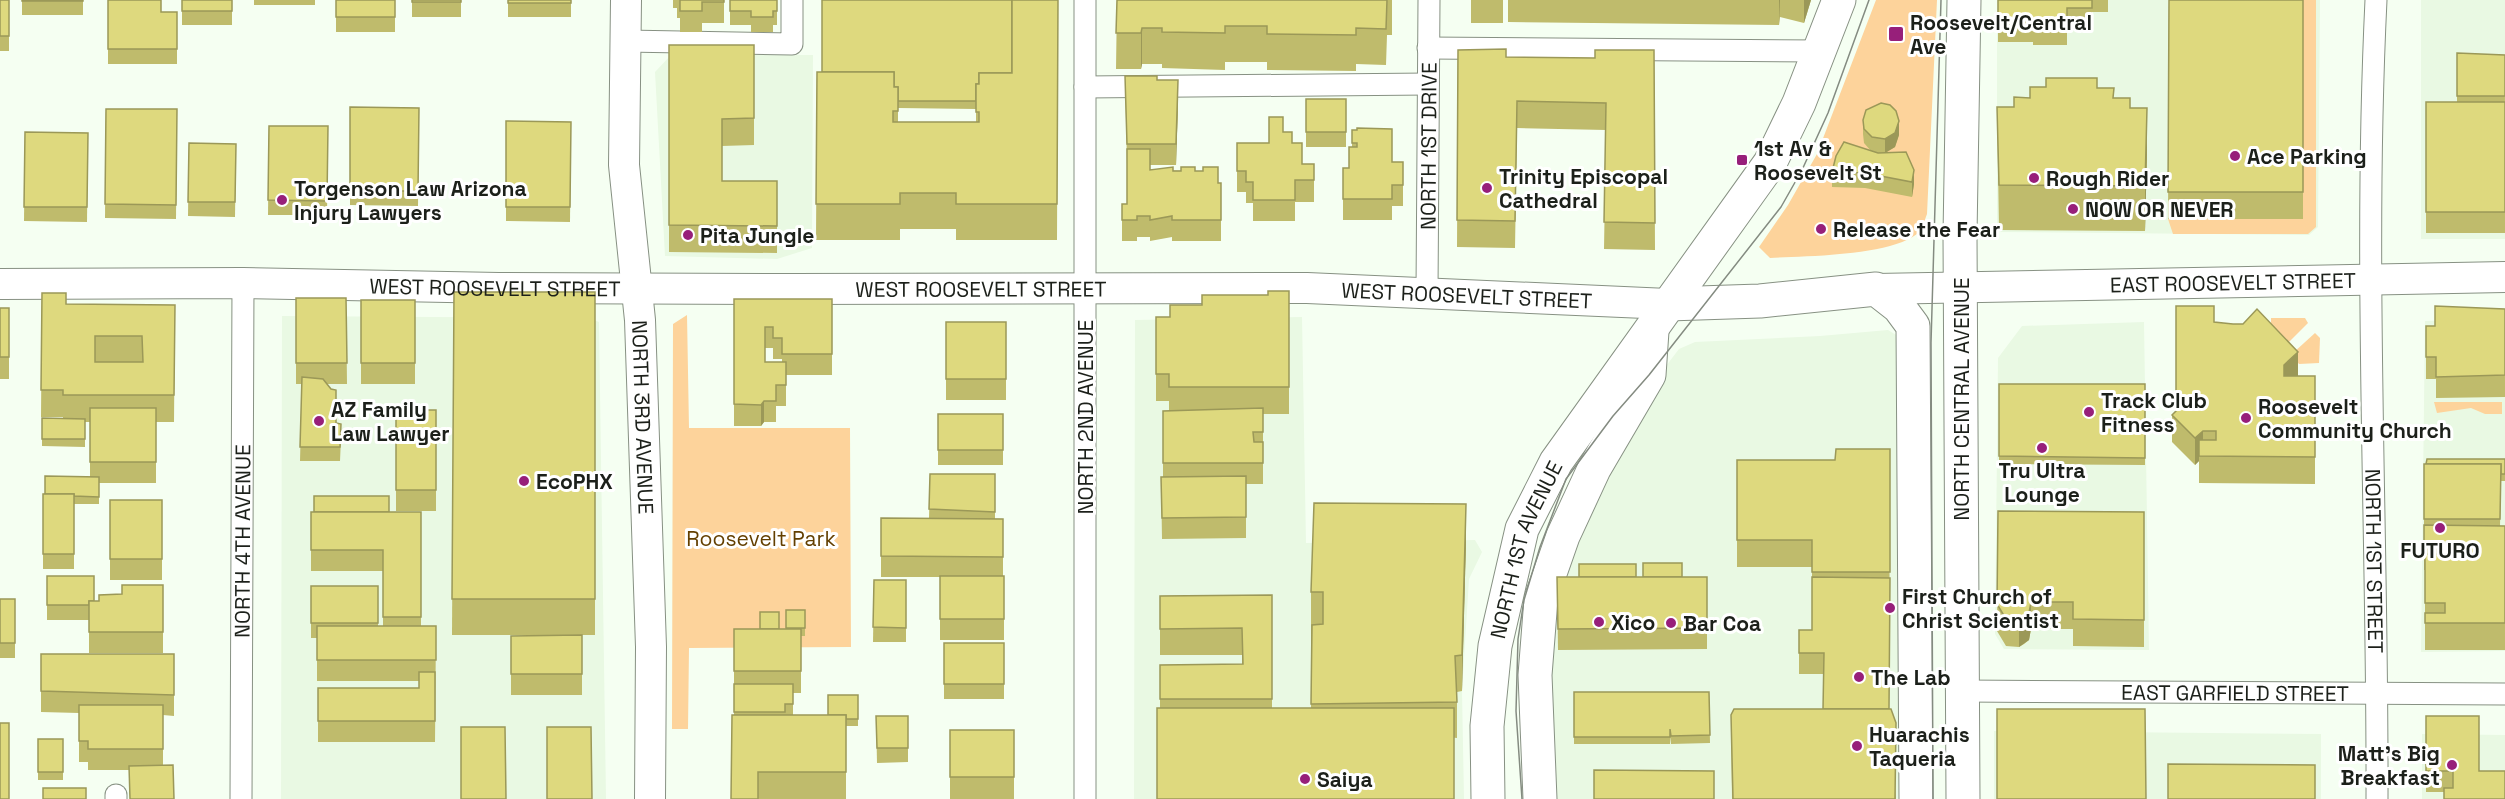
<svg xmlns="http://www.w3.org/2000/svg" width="2505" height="799" font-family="'Space Grotesk',sans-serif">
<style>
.built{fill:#e9f9e3}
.green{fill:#fdd39b}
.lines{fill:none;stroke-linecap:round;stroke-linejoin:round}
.street-casing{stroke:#879183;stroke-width:23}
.secondary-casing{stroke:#879183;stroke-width:32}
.primary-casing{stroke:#879183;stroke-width:35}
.street{stroke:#fff;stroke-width:21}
.secondary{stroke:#fff;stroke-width:30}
.primary{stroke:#fff;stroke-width:33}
.tram{stroke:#848b81;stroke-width:1.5}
.wall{fill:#bfbb6c;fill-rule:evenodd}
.shaded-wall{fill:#9b9858}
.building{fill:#ded97e;stroke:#9b9858;stroke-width:1.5;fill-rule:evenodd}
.poi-dot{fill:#971f7a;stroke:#fff;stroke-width:2}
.labels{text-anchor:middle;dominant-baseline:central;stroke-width:6;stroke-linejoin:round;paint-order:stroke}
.poi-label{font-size:21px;font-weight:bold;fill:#1c201a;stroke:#fff;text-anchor:start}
.street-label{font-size:21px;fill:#1c201a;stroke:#fff}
.park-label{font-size:21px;fill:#633f00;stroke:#fff}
</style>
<rect width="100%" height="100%" fill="#f5fff2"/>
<!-- built -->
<g class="built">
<path d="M1997,0H2320L2318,227L2309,235L1997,232Z"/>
<rect x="2421" y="0" width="84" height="239"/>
<path d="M671,55H813L812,248L777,259L665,256L655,72Z"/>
<path d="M282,316L589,318L599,322L606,799H281Z"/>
<path d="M1302,317L1306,543L1475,540L1482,552L1469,579L1462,691L1464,799H1134L1135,320Z"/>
<path d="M2505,318V651L2421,652L2425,321Z"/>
<path d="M2144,322L2149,650L2004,649L1995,634L1998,358L2022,326Z"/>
<path d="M1888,330L1901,338L1909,799H1550L1551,621L1571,539L1653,383L1679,349L1695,342L1820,336Z"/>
<path d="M1994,731L2321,734V799H1994Z"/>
<path d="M2422,734L2505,735V799H2422Z"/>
</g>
<!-- green -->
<g class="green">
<path d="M1876,0H1937L1927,214C1925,219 1923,227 1920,231C1897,256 1805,256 1770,258L1759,247L1788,205L1817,154Z"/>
<path d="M2303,0H2316V227L2308,234H2173L2168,219H2303Z"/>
<path d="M687,315L689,428H850L851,647L689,648L688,729H672L673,324Z"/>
<path d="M2271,318H2305L2308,323L2289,342H2278L2271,335Z"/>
<path d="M2315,333L2320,338L2319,363L2299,364L2293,357V353Z"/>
<path d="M2434,402H2502V414H2485L2471,408L2437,413Z"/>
</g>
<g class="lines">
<!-- street casing -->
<g class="street-casing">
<g id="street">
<path d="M1085,0V799"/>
<path id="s1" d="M2376,0C2363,266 2378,533 2377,799"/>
<path d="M626,41L792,44V0"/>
<path d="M1428,48L1820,51"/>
<path d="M1085,87L1428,84"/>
<path id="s2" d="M1427,292L1429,0"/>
<path id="s3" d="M1963,691L2505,694"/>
<path d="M116,795V799"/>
<path id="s4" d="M241,799L243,283"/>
</g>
</g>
<!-- secondary casing -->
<g class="secondary-casing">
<g id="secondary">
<path id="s5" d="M626,0L624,165L640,320L651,647L650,799"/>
<path id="s6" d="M0,284L243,283L499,288L794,289L1307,288L1668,304"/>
<path id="s7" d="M1876,289L2505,277"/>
</g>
</g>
<!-- primary casing -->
<g class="primary-casing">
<g id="primary">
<path d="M1668,304L1760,301L1876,289L1899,307L1913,326L1916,799"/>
<path id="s8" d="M1488,799L1487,726L1495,646L1522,529L1556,462L1770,163L1799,103L1839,0"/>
<path d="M1540,799L1535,675L1541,599L1563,536L1594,469L1649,375L1652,331"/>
<path d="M1963,799L1960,235L1964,0"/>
</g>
</g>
<!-- street -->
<use href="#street" class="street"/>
<!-- secondary -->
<use href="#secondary" class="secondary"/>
<!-- primary -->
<use href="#primary" class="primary"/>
<!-- tram -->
<g class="tram">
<path d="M1522,799L1516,711L1518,639L1524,600L1540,547L1566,479L1613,416L1649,375L1781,207L1802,170L1828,113L1869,0"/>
<path d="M1933,799L1931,343L1941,0"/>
</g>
</g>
<!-- wall -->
<g class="wall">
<rect x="0" y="0" width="9" height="51"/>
<rect x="22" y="0" width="61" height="15"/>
<path d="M108,0L161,12H177V64H108Z"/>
<rect x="182" y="0" width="50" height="25"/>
<rect x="254" y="0" width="61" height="5"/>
<rect x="336" y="0" width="59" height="32"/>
<rect x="412" y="0" width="49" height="17"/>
<rect x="508" y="0" width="63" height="17"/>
<path d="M673,0H724V23H702V32H680V18H677V8H673Z"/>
<path d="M730,0H777V25H773V32H751V25H730Z"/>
<path d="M1058,0L1057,240H956V229H900V240H816L817,72H822ZM898,108L976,109V122H898Z"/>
<path d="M1117,0H1392V35H1387L1386,65L1356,64V71L1267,70V62H1225V70L1162,68V64H1142L1141,69H1116Z"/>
<rect x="1471" y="0" width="32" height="23"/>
<path d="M1508,0H1811L1804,23L1780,17L1779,25L1508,22Z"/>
<path d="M1998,0H2108V12H2092V29H2067V45H2033V42H1998Z"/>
<path d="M2169,0H2303V219H2168Z"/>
<path d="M669,45H754V145L722,146V181H777V253L669,252Z"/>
<path d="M1458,50L1506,57L1595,58L1654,50L1655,250L1604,249L1606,130L1517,128L1515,248L1457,247Z"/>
<path d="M2457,53L2505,55V233H2426V102H2457Z"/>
<path d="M1125,76L1157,80L1178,101L1176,165H1150V170L1195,171L1218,183H1221V241H1172V237L1150,241V237H1137V241H1122V204H1127V165Z"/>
<path d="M2097,88L2130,108L2147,153L2145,231L1999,230L1997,107H2014Z"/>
<rect x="1306" y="99" width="40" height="48"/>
<path d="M350,107L419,108L418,206L350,205Z"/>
<path d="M106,109H177L176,219L105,218Z"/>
<path d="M1863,120L1899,135L1895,147L1885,153L1914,184L1912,197L1865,188L1832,187V172L1871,151L1864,143L1863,134Z"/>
<path d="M506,121L571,122L570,222L506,221Z"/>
<path d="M269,126H328L327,215H268Z"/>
<path d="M1352,130L1392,162L1403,183V206H1392V220H1343V168H1349L1352,147Z"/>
<path d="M25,132L88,133L87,222L24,221Z"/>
<path d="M1283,132L1292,143L1302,164H1314V202H1295V221H1253V203H1246V192H1237V143H1269Z"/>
<path d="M189,143L236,144L235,217L188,216Z"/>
<path d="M1289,291V414H1263V484H1246V538L1162,539L1161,477H1163V411H1169V401H1156V317H1170L1202,305L1268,295Z"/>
<path d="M454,292H595V635H452Z"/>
<path d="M42,293L66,304L175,305L174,422H156V483H99V504H74V569H43V494L90,477V422H85V447L42,446V418H63V417H41Z"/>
<path d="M296,298H346L347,384H327L336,423L341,438L340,461H300L302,384H296Z"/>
<path d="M734,299H832V375H786V406H776V422H764L761,426H734ZM765,348H773V359H782V362H765Z"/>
<rect x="361" y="300" width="54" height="84"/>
<path d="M2176,306L2214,322L2298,376H2315V484L2199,483V461L2195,465L2172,442V415L2176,412Z"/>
<rect x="0" y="308" width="9" height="71"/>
<path d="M2505,309V397L2436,398V379H2426V326H2435Z"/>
<rect x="946" y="322" width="60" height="78"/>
<path d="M1999,384H2145V465L1999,464Z"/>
<rect x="396" y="410" width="40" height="101"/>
<rect x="938" y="414" width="65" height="51"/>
<path d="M1890,449L1889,709L1896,799H1732L1731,715L1823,709L1824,674H1799V630H1812V567H1737V460H1835Z"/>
<path d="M2505,459V481H2501L2500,526H2505V650H2425V570H2424V464Z"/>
<path d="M930,474H995V519H1003V576H1004V640H940V577H881V518L929,519Z"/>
<rect x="110" y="500" width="52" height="80"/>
<path d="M1998,511L2144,512V647L2073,646V629H2031L2029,640L2024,644L2019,647L2006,646L1997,631Z"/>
<path d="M311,512H421V626H436L435,742H318V688H419V681H317V638H311V586H378V626H383V571H311Z"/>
<path d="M1466,540L1462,691L1457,692V738L1160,708V665L1242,664V655H1160V596L1272,595V708H1311V592Z"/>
<path d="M47,576L94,601H99L122,594L163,585V653H89V620H47Z"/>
<path d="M1557,577H1707V649L1558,650Z"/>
<path d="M874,580H906V642H873Z"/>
<rect x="0" y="599" width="15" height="59"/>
<path d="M786,610H805V636H801V693H793V715H828L858,695V726H846V799H731L734,715V629H786Z"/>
<path d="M582,635V695H511V636Z"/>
<rect x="944" y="643" width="60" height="56"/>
<path d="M41,654H174V716L163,715V765L129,770H88V762H79V713L41,712Z"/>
<path d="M1574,692H1709L1710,743L1671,744L1670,736V744H1574Z"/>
<path d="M876,716H908V762L877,763Z"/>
<path d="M2426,716L2479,771H2505L2444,792H2426Z"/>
<rect x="950" y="730" width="64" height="69"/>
<rect x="38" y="739" width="25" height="41"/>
</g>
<!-- shaded-wall -->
<g class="shaded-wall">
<path d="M1779,0H1780L1779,25Z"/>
<path d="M1804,0H1811L1804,23Z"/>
<path d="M1142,28V64L1141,69V33Z"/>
<path d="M1178,80V101L1176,165V144Z"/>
<path d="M2147,108V153L2145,231V186Z"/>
<path d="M1899,121V135L1895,147L1885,153V139Z"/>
<path d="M1914,170V184L1912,197V182Z"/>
<path d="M2298,352V379L2284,392V365Z"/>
<path d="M764,401V422L761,426V405Z"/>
<path d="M2203,431V456H2199V461L2195,465V438Z"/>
<path d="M1466,504V540L1462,691V655Z"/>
<path d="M2031,602V629L2029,640L2019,647V620Z"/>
</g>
<!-- building -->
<g class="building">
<rect x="0" y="0" width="9" height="36"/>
<rect x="22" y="0" width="61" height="1"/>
<path d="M108,0H161V12H177V49H108Z"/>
<rect x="182" y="0" width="50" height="11"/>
<rect x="336" y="0" width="59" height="17"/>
<rect x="412" y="0" width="49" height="2"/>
<rect x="508" y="0" width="63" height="3"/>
<path d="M680,0H724V2H702V11H680Z"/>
<path d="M730,0H777V11H773V17H751V11H730Z"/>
<path d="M822,0H1012V73H979V84H976V101H898V87H894V72H822Z"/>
<path d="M1012,0H1058L1057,204H956V193H900V204H816L817,72H894V87H898V111H893V122H979V112H976V84H979V73H1012Z"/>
<path d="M1117,0H1387L1386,29L1356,28V35L1267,34V26H1225V33L1162,32V28H1142L1141,33H1116Z"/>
<path d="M1998,0H2092V8H2067V23H2033V21H1998Z"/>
<path d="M2169,0H2303V192H2168Z"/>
<path d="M669,45H754V118L722,119V181H777V226L669,225Z"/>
<path d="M1506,49V57L1595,58V50H1654L1655,223L1604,222L1606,103L1517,101L1515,221L1457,220L1458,50Z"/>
<path d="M2457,53L2505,55V96H2457Z"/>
<path d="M1125,76H1157V80H1178L1176,144H1127Z"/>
<path d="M2046,78H2097V88H2114L2113,98H2130V108H2147L2145,186L1999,185L1997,107H2014V97L2030,98V87H2046Z"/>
<rect x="1306" y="99" width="40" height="33"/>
<rect x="2426" y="102" width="79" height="110"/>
<path d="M1881,103L1890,105L1896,111L1899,121L1895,133L1885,139L1872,137L1864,129L1863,120L1866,110Z"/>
<path d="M350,107L419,108L418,191H350Z"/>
<path d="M106,109H177L176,205L105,204Z"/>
<path d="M1269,117H1283V132H1292V143H1302V164H1314V180H1295V200H1253V182H1246V171H1237V143H1269Z"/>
<path d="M506,121L571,122L570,207H506Z"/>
<path d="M269,126H328L327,201L268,200Z"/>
<path d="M1357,128L1392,129V162H1403V185H1392V199H1343V168H1349V147H1357V143H1352V130H1357Z"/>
<path d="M25,132L88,133L87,207H24Z"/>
<path d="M1844,142L1878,153L1906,152L1914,170L1912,182L1865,173L1832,172L1836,156Z"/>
<path d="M189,143L236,144L235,202H188Z"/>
<path d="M1127,149H1150V170L1173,167V171H1181V167H1195V171H1203V167H1218V183H1221V220H1172V216L1150,220V216H1137V220H1122V204H1127Z"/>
<path d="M1268,291H1289V387H1169V374H1156V317H1170V305H1202V295H1268Z"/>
<path d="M454,292H595V599H452Z"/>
<path d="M42,293H66V304L175,305L174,395H63V390H41ZM95,336H142L143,362H95Z"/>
<path d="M296,298H346L347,363H296Z"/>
<path d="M734,299H832V354H782V338H773V327H765V362H786V385H776V401H764L761,405L734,404Z"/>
<rect x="361" y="300" width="54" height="63"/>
<path d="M2176,306H2214V322L2233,324H2243L2257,309L2298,352L2284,365V376H2315V457L2199,456V440H2216V431H2203L2195,438L2172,415L2179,408L2176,406Z"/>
<path d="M2435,306L2505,309V375L2436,377V357H2426V326H2435Z"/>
<rect x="0" y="308" width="9" height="49"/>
<rect x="946" y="322" width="60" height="57"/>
<path d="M302,377L323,379L331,389L336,390V423L341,424L340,447H300Z"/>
<path d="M1999,384H2145V458L1999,456Z"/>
<rect x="90" y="408" width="66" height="54"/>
<path d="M1263,408V432H1253L1254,442H1263V463H1163V411Z"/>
<rect x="396" y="410" width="40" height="80"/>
<rect x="938" y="414" width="65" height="36"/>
<path d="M42,418L85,419V439H42Z"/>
<path d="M1836,449H1890V572H1812V540H1737V460H1835Z"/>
<path d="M2427,459H2505V474H2501V464H2426Z"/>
<path d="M2424,464H2501L2500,519H2424Z"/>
<path d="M930,474H995V512L929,509Z"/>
<path d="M45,476L99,477V497L74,496V494H45Z"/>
<path d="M1246,476V517L1162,518L1161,477Z"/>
<rect x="43" y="494" width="31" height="60"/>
<rect x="314" y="496" width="75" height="16"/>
<rect x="110" y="500" width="52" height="59"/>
<path d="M1314,503L1466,504L1462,655L1455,656L1457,702L1311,704L1312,625L1323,624V592H1311Z"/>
<path d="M1998,511L2144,512V620L2073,619V602H2031L2029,613L2024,617L2019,620L2006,619L1997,604Z"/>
<path d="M311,512H421V617H383V550H311Z"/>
<path d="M881,518L1003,519V557L881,556Z"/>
<path d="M2424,525L2505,526V623H2425V613H2445V603H2425V554H2446V543H2424Z"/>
<rect x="1643" y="563" width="39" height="14"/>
<rect x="1579" y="564" width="57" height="13"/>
<path d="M47,576H94V601H89V605H47Z"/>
<rect x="940" y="576" width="64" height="43"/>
<path d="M1557,577H1707V628L1558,629Z"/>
<path d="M1812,577L1890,578L1889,709H1823L1824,653H1799V630H1812Z"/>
<path d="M874,580H906V628L873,627Z"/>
<path d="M122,585H163V632H89V601H99V595L122,594Z"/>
<rect x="311" y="586" width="67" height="37"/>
<path d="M1272,595V699H1160V665L1243,664L1242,628L1160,629V596Z"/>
<rect x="0" y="599" width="15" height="44"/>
<rect x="786" y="610" width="19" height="18"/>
<rect x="760" y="612" width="19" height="17"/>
<rect x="317" y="626" width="119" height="34"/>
<rect x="734" y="629" width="67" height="42"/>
<path d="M582,635V674H511V636Z"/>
<rect x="944" y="643" width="60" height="41"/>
<path d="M41,654H174V695L41,691Z"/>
<path d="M419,672H435V721H318V688H419Z"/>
<path d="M734,684H793V704H785V712H734Z"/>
<path d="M1574,692H1709L1710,735L1671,736L1670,729V737H1574Z"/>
<path d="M828,695H858V719H846V715H828Z"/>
<path d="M79,705H163V749H88V741H79Z"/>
<rect x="1157" y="708" width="297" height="91"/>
<path d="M1734,709H1891L1896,723L1895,799H1733L1731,715Z"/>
<path d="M1997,709H2145L2146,799H1997Z"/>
<path d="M732,715H846V772H758V799H731Z"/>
<path d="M876,716H908V748H877Z"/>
<path d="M2426,716H2479V771H2505V799H2444V788H2453V771H2426Z"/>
<rect x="0" y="723" width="9" height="76"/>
<path d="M461,727H505L506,799H461Z"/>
<path d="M547,727H591L592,799H547Z"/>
<rect x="950" y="730" width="64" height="47"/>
<rect x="38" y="739" width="25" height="33"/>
<path d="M2168,764L2315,765V799H2168Z"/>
<path d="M173,765L174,799H130L129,766Z"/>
<path d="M1594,770L1714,771V799H1594Z"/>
<rect x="43" y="788" width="43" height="11"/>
</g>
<!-- markers -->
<g class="poi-dot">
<rect x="1888" y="26" width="16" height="16" rx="3"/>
<circle cx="2235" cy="156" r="6"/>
<rect x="1736" y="154" width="12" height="12" rx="3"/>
<circle cx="2034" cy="178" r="6"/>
<circle cx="1487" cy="188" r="6"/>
<circle cx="282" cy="200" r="6"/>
<circle cx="2073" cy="209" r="6"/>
<circle cx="1821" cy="229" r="6"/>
<circle cx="688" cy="235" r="6"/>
<circle cx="2089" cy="412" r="6"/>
<circle cx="2246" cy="418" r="6"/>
<circle cx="319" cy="421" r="6"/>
<circle cx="2042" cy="448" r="6"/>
<circle cx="524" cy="481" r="6"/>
<circle cx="2440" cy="528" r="6"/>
<circle cx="1890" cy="608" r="6"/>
<circle cx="1599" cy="622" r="6"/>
<circle cx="1671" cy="623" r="6"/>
<circle cx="1859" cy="677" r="6"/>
<circle cx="1857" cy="746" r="6"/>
<circle cx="2452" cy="765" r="6"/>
<circle cx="1305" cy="779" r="6"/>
</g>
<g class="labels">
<!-- poi labels -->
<g class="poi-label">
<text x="1910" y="22">Roosevelt/Central<tspan x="1910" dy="24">Ave</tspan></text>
<text x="1754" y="148">1st Av &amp;<tspan x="1754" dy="24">Roosevelt St</tspan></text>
<text x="2247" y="156">Ace Parking</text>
<text x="1499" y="176">Trinity Episcopal<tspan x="1499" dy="24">Cathedral</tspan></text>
<text x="2046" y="178">Rough Rider</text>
<text x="294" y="188">Torgenson Law Arizona<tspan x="294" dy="24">Injury Lawyers</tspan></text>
<text x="2085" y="209">NOW OR NEVER</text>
<text x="1833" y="229">Release the Fear</text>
<text x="700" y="235">Pita Jungle</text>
<text x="2101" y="400">Track Club<tspan x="2101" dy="24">Fitness</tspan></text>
<text x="2258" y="406">Roosevelt<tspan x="2258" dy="24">Community Church</tspan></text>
<text x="331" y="409">AZ Family<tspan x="331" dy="24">Law Lawyer</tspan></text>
<text x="2042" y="470" text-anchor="middle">Tru Ultra<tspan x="2042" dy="24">Lounge</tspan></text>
<text x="536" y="481">EcoPHX</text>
<text x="2440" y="550" text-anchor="middle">FUTURO</text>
<text x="1902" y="596">First Church of<tspan x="1902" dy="24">Christ Scientist</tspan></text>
<text x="1611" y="622">Xico</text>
<text x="1683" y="623">Bar Coa</text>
<text x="1871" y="677">The Lab</text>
<text x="1869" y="734">Huarachis<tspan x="1869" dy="24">Taqueria</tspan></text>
<text x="2440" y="753" text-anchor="end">Matt's Big<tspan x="2440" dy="24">Breakfast</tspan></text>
<text x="1317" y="779">Saiya</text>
</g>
<!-- street labels -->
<g class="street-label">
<text stroke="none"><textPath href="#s2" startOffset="146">NORTH 1ST DRIVE</textPath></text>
<text stroke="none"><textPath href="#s7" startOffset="357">EAST ROOSEVELT STREET</textPath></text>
<text stroke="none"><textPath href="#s6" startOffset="495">WEST ROOSEVELT STREET</textPath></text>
<text stroke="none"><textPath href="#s6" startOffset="981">WEST ROOSEVELT STREET</textPath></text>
<text stroke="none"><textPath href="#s6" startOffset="1467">WEST ROOSEVELT STREET</textPath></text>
<text transform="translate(1961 399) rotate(-90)">NORTH CENTRAL AVENUE</text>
<text stroke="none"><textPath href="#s5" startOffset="418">NORTH 3RD AVENUE</textPath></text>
<text transform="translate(1085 417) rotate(-90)">NORTH 2ND AVENUE</text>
<text stroke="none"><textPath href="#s4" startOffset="258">NORTH 4TH AVENUE</textPath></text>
<text stroke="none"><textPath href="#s8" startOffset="255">NORTH 1ST AVENUE</textPath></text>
<text stroke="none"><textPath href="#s1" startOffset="561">NORTH 1ST STREET</textPath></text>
<text stroke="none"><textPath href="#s3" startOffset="272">EAST GARFIELD STREET</textPath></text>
</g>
<!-- park labels -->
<g class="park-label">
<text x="761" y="538">Roosevelt Park</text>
</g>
</g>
</svg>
